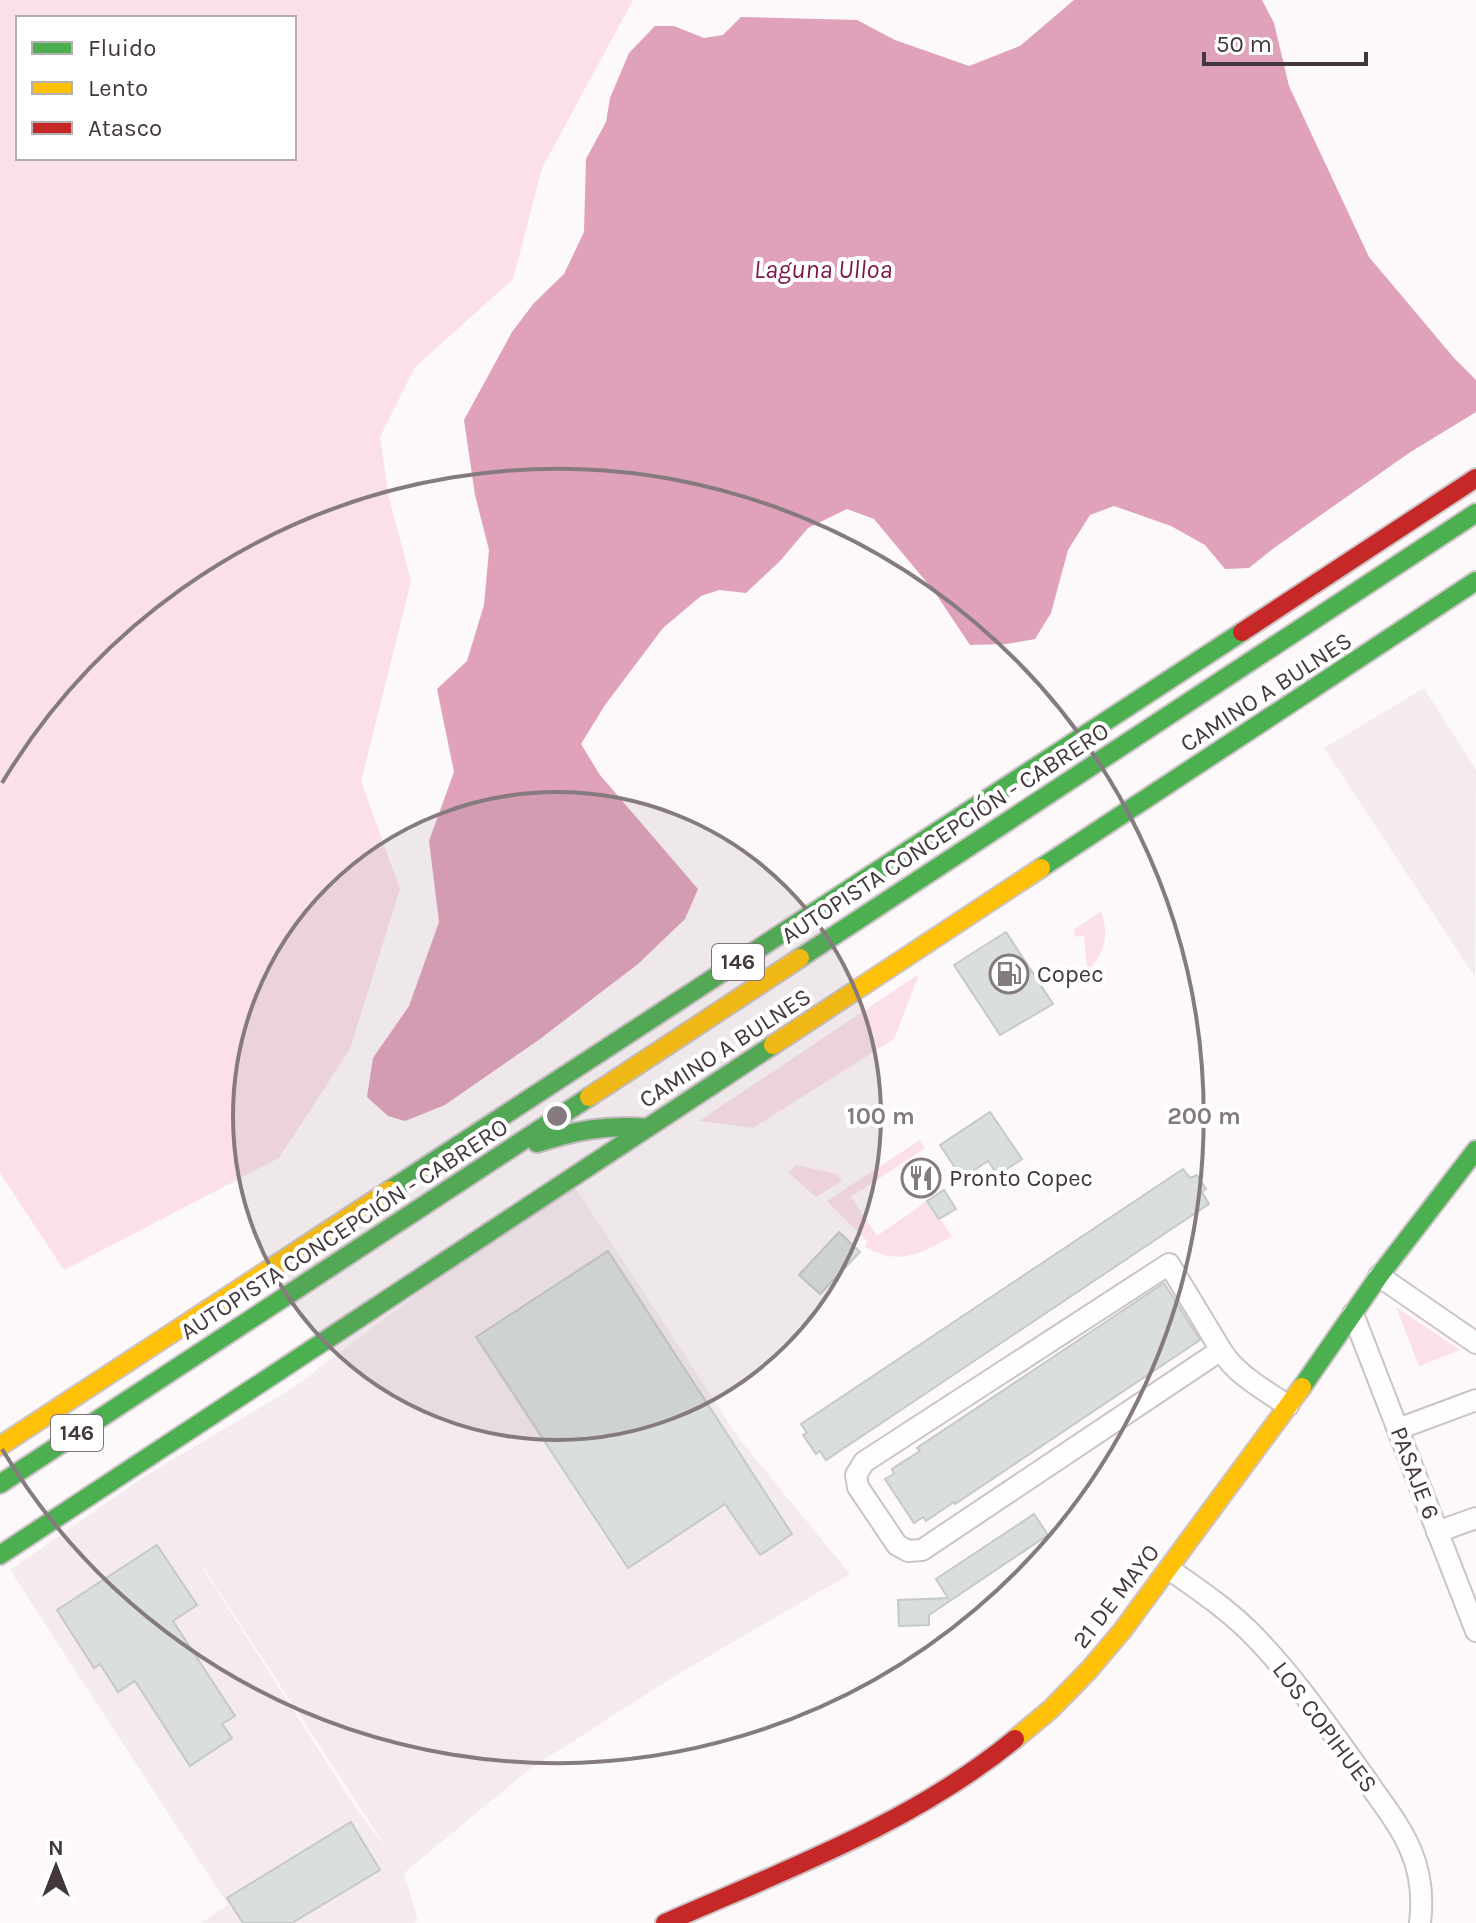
<svg xmlns="http://www.w3.org/2000/svg" width="1476" height="1923" font-family="Karla,sans-serif">
<style>
.built{fill:#f5eaef;fill-rule:evenodd}
.green{fill:#fbdfea;fill-rule:evenodd}
.water{fill:#e0a1bb}
.building{fill:#dadfde;stroke:#c5c9c8;stroke-width:2}
.lines{fill:none;stroke-linecap:round;stroke-linejoin:round}
.street-casing{stroke:#ccc3c6;stroke-width:24}
.fast-casing{stroke:#ccc3c6;stroke-width:22}
.slow-casing{stroke:#ccc3c6;stroke-width:22}
.jam-casing{stroke:#ccc3c6;stroke-width:22}
.street{stroke:#fffefe;stroke-width:20}
.fast{stroke:#4caf50;stroke-width:18}
.slow{stroke:#ffc107;stroke-width:18}
.jam{stroke:#c62828;stroke-width:18}
.ring{fill:none;stroke:#857b7f;stroke-width:4}
.labels{text-anchor:middle;dominant-baseline:central;stroke-width:8;stroke-linejoin:round;paint-order:stroke}
.shield{fill:#fff;stroke:#7d7477;stroke-width:2}
.shield-label{font-size:22px;font-weight:bold;fill:#45383d}
.street-label{font-size:24px;fill:#45383d;stroke:#fff}
.poi-label{font-size:24px;fill:#45383d;stroke:#fff;text-anchor:start}
.water-label{font-size:26px;font-style:italic;fill:#7d154c;stroke:#fff}
.centre{fill:#857b7f;stroke:#fff;stroke-width:4}
.ring-label{font-size:24px;text-anchor:middle;font-weight:bold;fill:#857b7f;stroke:#fff;stroke-width:8;stroke-linejoin:round;paint-order:stroke}
</style>
<rect width="100%" height="100%" fill="#fdf8fa"/>
<!-- built -->
<g class="built">
<path d="M1424,688L1476,770L1475,977L1324,748Z"/>
<path d="M575,1187L740,1440L850,1574L678,1674L531,1768L404,1873L418,1921L413,1923H201L228,1905L10,1570L144,1477L293,1388L429,1285ZM202,1567H203L391,1855L355,1807Z"/>
</g>
<!-- green -->
<g class="green">
<path d="M0,0H633L542,168L513,279L415,367L380,437L389,498L411,581L361,781L400,889L350,1049L279,1158L64,1270L0,1173ZM18,18H294V158H18Z"/>
<path d="M1101,911C1109,933 1106,954 1087,970L1084,935L1075,937L1074,930Z"/>
<path d="M919,974L894,1039L753,1128L699,1121Z"/>
<path d="M920,1140L925,1148L851,1197L877,1236L927,1201L952,1236C922,1254 898,1266 865,1247L867,1241L827,1201Z"/>
<path d="M796,1165L837,1174L842,1181L816,1197L789,1173Z"/>
<path d="M1396,1307L1460,1350L1419,1366Z"/>
</g>
<!-- water -->
<path class="water" d="M1074,0H1262L1274,23L1289,86L1369,257L1454,358L1476,380V412L1409,453L1274,548L1249,568L1225,569L1205,545L1171,526L1114,506L1090,515L1068,550L1051,613L1035,639L1007,644L970,645L934,591L874,519L847,509L808,528L780,561L746,593L719,590L701,596L663,628L605,705L581,744L600,775L698,889L685,919L638,964L540,1039L445,1105L405,1121L388,1116L367,1097L373,1058L409,1006L439,922L429,841L454,772L437,689L467,661L484,605L489,550L475,495L464,420L512,332L534,303L564,274L584,232L586,159L606,122L610,98L629,53L655,26H674L704,38L723,35L741,17L857,20L895,40L969,66L1020,46Z"/>
<!-- building -->
<g class="building">
<path d="M1006,932L1053,1004L1000,1035L954,965Z"/>
<path d="M990,1112L1022,1159L998,1175L988,1161L962,1178L940,1145Z"/>
<path d="M1183,1169L1190,1178L1197,1175L1206,1189L1202,1192L1209,1204L826,1460L820,1451L816,1454L803,1435L807,1433L801,1424Z"/>
<path d="M944,1190L956,1209L939,1219L927,1201Z"/>
<path d="M839,1232L860,1252L820,1294L799,1275Z"/>
<path d="M608,1251L792,1534L760,1555L725,1504L628,1568L476,1337Z"/>
<path d="M1164,1283L1200,1340L955,1504L954,1502L926,1521L923,1517L914,1523L885,1479L894,1474L892,1469L920,1451L917,1448Z"/>
<path d="M1034,1514L1048,1535L929,1615V1625L899,1626L898,1600L948,1598L936,1579Z"/>
<path d="M157,1545L197,1605L173,1621L235,1716L222,1724L232,1738L190,1766L135,1681L118,1692L100,1664L94,1668L57,1610Z"/>
<path d="M351,1822L380,1870L292,1923H243L227,1898Z"/>
</g>
<g class="lines">
<!-- street casing -->
<g class="street-casing">
<g id="street">
<path d="M1379,1276L1476,1343"/>
<path d="M1353,1314L1476,1631"/>
<path d="M1221,1350L922,1550L908,1551L897,1545L858,1487L856,1475L864,1462L1169,1264L1221,1350C1236,1375 1265,1390 1288,1406"/>
<path d="M1398,1429L1476,1400"/>
<path d="M1437,1532L1476,1518"/>
<path d="M1169,1569C1196,1588 1223,1606 1247,1629C1291,1672 1329,1728 1365,1778C1381,1802 1400,1824 1411,1851C1421,1874 1423,1898 1420,1923"/>
</g>
</g>
<!-- fast casing -->
<g class="fast-casing">
<g id="fast">
<path d="M1041,868L1476,581"/>
<path d="M800,958L1476,513"/>
<path d="M537,1143C573,1131 608,1124 647,1128"/>
<path d="M390,1190L1242,632"/>
<path d="M1302,1387L1379,1276L1476,1150"/>
<path d="M0,1484L589,1097"/>
<path d="M0,1555L773,1045"/>
</g>
</g>
<!-- slow casing -->
<g class="slow-casing">
<g id="slow">
<path d="M773,1045L1041,868"/>
<path d="M589,1097L800,958"/>
<path d="M0,1446L390,1190"/>
<path d="M1015,1739L1051,1709L1089,1670L1122,1631L1302,1387"/>
</g>
</g>
<!-- jam casing -->
<g class="jam-casing">
<g id="jam">
<path d="M1242,632L1476,478"/>
<path d="M665,1923C785,1870 913,1823 1015,1739"/>
</g>
</g>
<!-- street -->
<use href="#street" class="street"/>
<!-- fast -->
<use href="#fast" class="fast"/>
<!-- slow -->
<use href="#slow" class="slow"/>
<!-- jam -->
<use href="#jam" class="jam"/>
</g>
<!-- distance rings -->
<circle cx="557" cy="1116" r="324" fill="#857b7f" fill-opacity=".12"/>
<g class="ring">
<circle cx="557" cy="1116" r="324"/>
<path d="M2 783A647 647 0 1 1 2 1449"/>
</g>
<!-- icons -->
<defs>
<g id="fuel-ring" transform="scale(2)"><circle r="9.5" fill="#fff" stroke="#857b7f" stroke-width="1.5"/><path d="M-5.5-6h7V0h2V4h1.3V-2.5L3-4.5l.8-.8L6-3V5H2.5V1h-1V6h-7ZM-4.2-4.7v3.2H.2V-4.7Z" fill="#857b7f"/></g>
<g id="restaurant-ring" transform="scale(2)"><circle r="9.5" fill="#fff" stroke="#857b7f" stroke-width="1.5"/><path d="M-5-6h1v4h1v-4h1v4h1v-4h1v5L-1.5 .5V6h-2V.5L-5-1ZM5-6V6H3V1.5H1.5Q1.5-4 5-6Z" fill="#857b7f"/></g>
</defs>
<g fill-rule="evenodd">
<use href="#fuel-ring" x="1009" y="974"/>
<use href="#restaurant-ring" x="921" y="1178"/>
</g>
<g class="labels">
<!-- shield labels -->
<g class="shield">
<rect x="712" y="944" width="52" height="36" rx="6"/>
<rect x="51" y="1415" width="52" height="36" rx="6"/>
</g>
<g class="shield-label">
<text x="738" y="962">146</text>
<text x="77" y="1433">146</text>
</g>
<!-- street labels -->
<g class="street-label">
<text transform="translate(1266 692) rotate(-33)">CAMINO A BULNES</text>
<text transform="translate(945 833) rotate(-33)">AUTOPISTA CONCEPCIÓN - CABRERO</text>
<text transform="translate(725 1048) rotate(-33)">CAMINO A BULNES</text>
<text transform="translate(344 1229) rotate(-33)">AUTOPISTA CONCEPCIÓN - CABRERO</text>
<text transform="translate(1415 1473) rotate(69)">PASAJE 6</text>
<text transform="translate(1116 1596) rotate(-52)">21 DE MAYO</text>
<text transform="translate(1325 1727) rotate(53)">LOS COPIHUES</text>
</g>
<!-- poi labels -->
<g class="poi-label">
<text x="1037" y="974">Copec</text>
<text x="949" y="1178">Pronto Copec</text>
</g>
<!-- water labels -->
<g class="water-label">
<text x="823" y="269">Laguna Ulloa</text>
</g>
</g>
<circle cx="557" cy="1116" r="12" class="centre"/>
<g class="ring-label">
<text x="881" y="1124">100 m</text>
<text x="1204" y="1124">200 m</text>
</g>
<!-- legend -->
<rect x="16" y="16" width="280" height="144" fill="#ffffff" stroke="#b5afb1" stroke-width="2"/>
<rect x="32" y="42" width="40" height="12" fill="#4caf50" stroke="#b5afb1" stroke-width="2"/>
<text x="88" y="56" font-size="24" fill="#45383d">Fluido</text>
<rect x="32" y="82" width="40" height="12" fill="#ffc107" stroke="#b5afb1" stroke-width="2"/>
<text x="88" y="96" font-size="24" fill="#45383d">Lento</text>
<rect x="32" y="122" width="40" height="12" fill="#c62828" stroke="#b5afb1" stroke-width="2"/>
<text x="88" y="136" font-size="24" fill="#45383d">Atasco</text>
<!-- north arrow -->
<g transform="translate(56 1867)" stroke="#ffffff" stroke-width="6" paint-order="stroke">
<path d="M0-6L14 30L0 20L-14 30Z" fill="#45383d"/>
<text y="-12" font-size="22" font-weight="bold" text-anchor="middle" fill="#45383d">N</text>
</g>
<!-- scale -->
<path d="M1204 52v12h162v-12" fill="none" stroke="#45383d" stroke-width="4"/>
<text x="1216" y="52" font-size="24" fill="#45383d" stroke="#ffffff" stroke-width="6" paint-order="stroke">50 m</text>
</svg>
